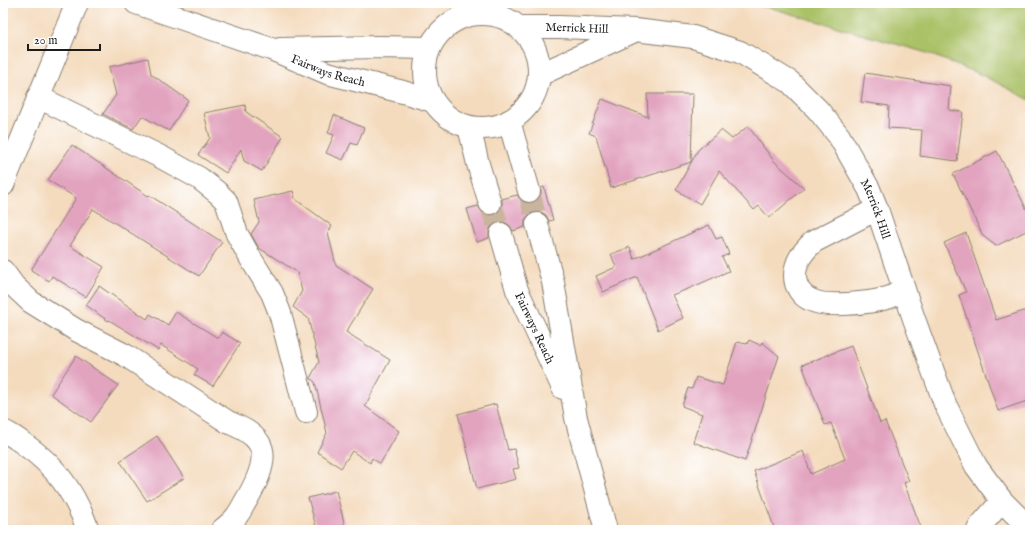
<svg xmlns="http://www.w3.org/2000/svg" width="1033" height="533" font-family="'IM FELL English',serif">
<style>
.green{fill:#aac166;stroke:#636e41}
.building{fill:#e2a3bf}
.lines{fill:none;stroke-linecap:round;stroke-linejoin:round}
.minor-tunnel{stroke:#c9b59e;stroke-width:22;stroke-dasharray:22 11;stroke-linecap:butt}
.minor-casing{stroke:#887c6d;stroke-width:24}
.tertiary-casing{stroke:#887c6d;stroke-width:24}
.minor{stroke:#fff;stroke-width:22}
.tertiary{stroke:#fff;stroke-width:22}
.labels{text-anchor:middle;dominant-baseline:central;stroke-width:3.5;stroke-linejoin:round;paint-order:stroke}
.street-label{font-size:12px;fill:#1c1c1c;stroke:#fff}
</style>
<rect width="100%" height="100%" fill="#fff"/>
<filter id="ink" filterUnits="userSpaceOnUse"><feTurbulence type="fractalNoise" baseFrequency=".025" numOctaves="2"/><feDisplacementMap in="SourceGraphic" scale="8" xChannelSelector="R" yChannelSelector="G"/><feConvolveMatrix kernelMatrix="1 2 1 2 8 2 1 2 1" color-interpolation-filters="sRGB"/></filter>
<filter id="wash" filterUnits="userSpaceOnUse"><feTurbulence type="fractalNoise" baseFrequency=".012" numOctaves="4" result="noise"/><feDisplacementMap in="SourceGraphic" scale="16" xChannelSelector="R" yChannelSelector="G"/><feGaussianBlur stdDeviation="0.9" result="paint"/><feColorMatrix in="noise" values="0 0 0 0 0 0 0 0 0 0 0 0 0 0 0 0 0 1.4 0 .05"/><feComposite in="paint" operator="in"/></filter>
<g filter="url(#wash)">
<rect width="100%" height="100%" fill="#f4dbbe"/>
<!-- green -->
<path class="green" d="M748,3H1030V100L982,75L927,53L775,9Z"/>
<g id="blocks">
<!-- building -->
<g class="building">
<path d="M148,58L151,74L188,100L169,131L142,116L133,129L103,114L116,95L109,67Z"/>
<path d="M865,73L951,86L949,110L963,112L957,161L920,156L922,130L888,128L889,106L861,102Z"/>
<path d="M647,94H693L691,162L611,188L596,136L589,133L602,99L648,117Z"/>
<path d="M245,105L246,112L283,137L262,171L244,161L241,149L226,173L198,155L210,138L204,113Z"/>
<path d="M334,115L364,128L357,145L351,143L343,160L326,153L334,135L328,133Z"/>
<path d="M748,126L774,161L804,188L769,218L759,206L754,210L719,171L700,204L676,190L698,150L721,130L732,139Z"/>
<path d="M72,145L148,196L149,195L222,242L199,276L93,209L70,246L104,267L86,297L52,276L49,281L31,270L76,198L48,180Z"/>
<path d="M997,151L1030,216V229L996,246L983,236L953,174Z"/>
<path d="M544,187L553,220L549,221L546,215L541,212H533L528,216L525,220V227L513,231L509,225L504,222H498L492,225L489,231V238L477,242L467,209L478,206L482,212L487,215H493L499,211L502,205V199L517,195L521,200L526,203H532L538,199L541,194V188Z"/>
<path d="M293,191L295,199L332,226L328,233L336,265L373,289L346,332L390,360L365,406L399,431L380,464L372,458L370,463L352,451L341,468L317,452L327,433L315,382L310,378L319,362L308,318L293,307L302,291L297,272L259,248L251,234L259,222L254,200Z"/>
<path d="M709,225L716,239L722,237L729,254L722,257L729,271L688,289L672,295L683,318L658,330L637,277L603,292L596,276L616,267L611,254L630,247L634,259Z"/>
<path d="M966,233L996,320L1030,309V400L998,411L959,295L966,292L944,243Z"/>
<path d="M99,286L147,319L150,314L168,325L176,312L218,338L222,332L240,343L213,386L194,375L198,369L161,345L158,350L109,320L108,321L86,305Z"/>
<path d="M749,340L760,345L762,342L779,356L745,461L693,442L702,414L682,406L688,388L692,389L696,377L723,385L737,342L747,344Z"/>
<path d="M851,346L880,423L885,421L909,481L904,483L922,530H775L754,471L803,451L811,474L845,459L831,423L825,425L802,365Z"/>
<path d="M76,356L118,385L91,422L51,394Z"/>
<path d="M496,404L508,450L514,449L519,468L513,469L516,479L477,489L458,414Z"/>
<path d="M157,436L184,478L147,501L120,461Z"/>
<path d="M336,491L346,530H317L308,498Z"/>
</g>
</g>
</g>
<g filter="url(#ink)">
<use href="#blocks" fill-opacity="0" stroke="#887c6d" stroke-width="1"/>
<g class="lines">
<!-- minor-tunnel -->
<g class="minor-tunnel">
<path d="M529,191L537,224"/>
<path d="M490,203L501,234"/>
</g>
<!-- minor casing -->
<g class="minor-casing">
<g id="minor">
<path id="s1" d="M136,3L271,49L327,73L403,92L433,101"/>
<circle cx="482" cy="71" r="57"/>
<path id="s2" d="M519,27H559L635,30L693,37L740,52L790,82L818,110L839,136L869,189L877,209L914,319L945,404L976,466L1002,501L1030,529"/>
<path d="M280,49L379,47L428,48"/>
<path d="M539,75L632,32"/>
<path d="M38,97L161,157L199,178L218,193L226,201L237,234L251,259L272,293L280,313L306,412"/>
<path d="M509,121L529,191"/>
<path d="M469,127L478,164L490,203"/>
<path d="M3,185L77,3"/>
<path d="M877,209L813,242C803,252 795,261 795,276C795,286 801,296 811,300C826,308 870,303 887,298C892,297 898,293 903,290"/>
<path d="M537,224L553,282L576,418L606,530"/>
<path id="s3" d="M501,234L517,290L563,388"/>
<path d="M3,271L14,286L31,302L76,330L125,355L228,422C239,427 252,432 259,443C270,460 253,489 244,504C242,508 239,513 236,517C232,522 227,526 222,530"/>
<path d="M978,530L981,525L1002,501"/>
</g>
</g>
<!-- tertiary casing -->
<g class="tertiary-casing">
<path id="tertiary" d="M3,431C11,434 17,439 24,444C56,466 75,493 88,530"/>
</g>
<!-- minor -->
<use href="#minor" class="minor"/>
<!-- tertiary -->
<use href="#tertiary" class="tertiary"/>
</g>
</g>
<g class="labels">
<!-- street labels -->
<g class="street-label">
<text stroke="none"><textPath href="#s2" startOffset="58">Merrick Hill</textPath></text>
<text stroke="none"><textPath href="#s1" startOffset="204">Fairways Reach</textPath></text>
<text stroke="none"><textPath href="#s2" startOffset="437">Merrick Hill</textPath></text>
<text stroke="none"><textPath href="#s3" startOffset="100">Fairways Reach</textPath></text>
</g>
</g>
<!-- margin -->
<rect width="1033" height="533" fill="none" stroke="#fff" stroke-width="16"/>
<!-- scale -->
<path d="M28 44v6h72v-6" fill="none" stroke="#1c1c1c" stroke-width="2"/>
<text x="34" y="44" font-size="12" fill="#1c1c1c" stroke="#ffffff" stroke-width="3" paint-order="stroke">20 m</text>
</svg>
